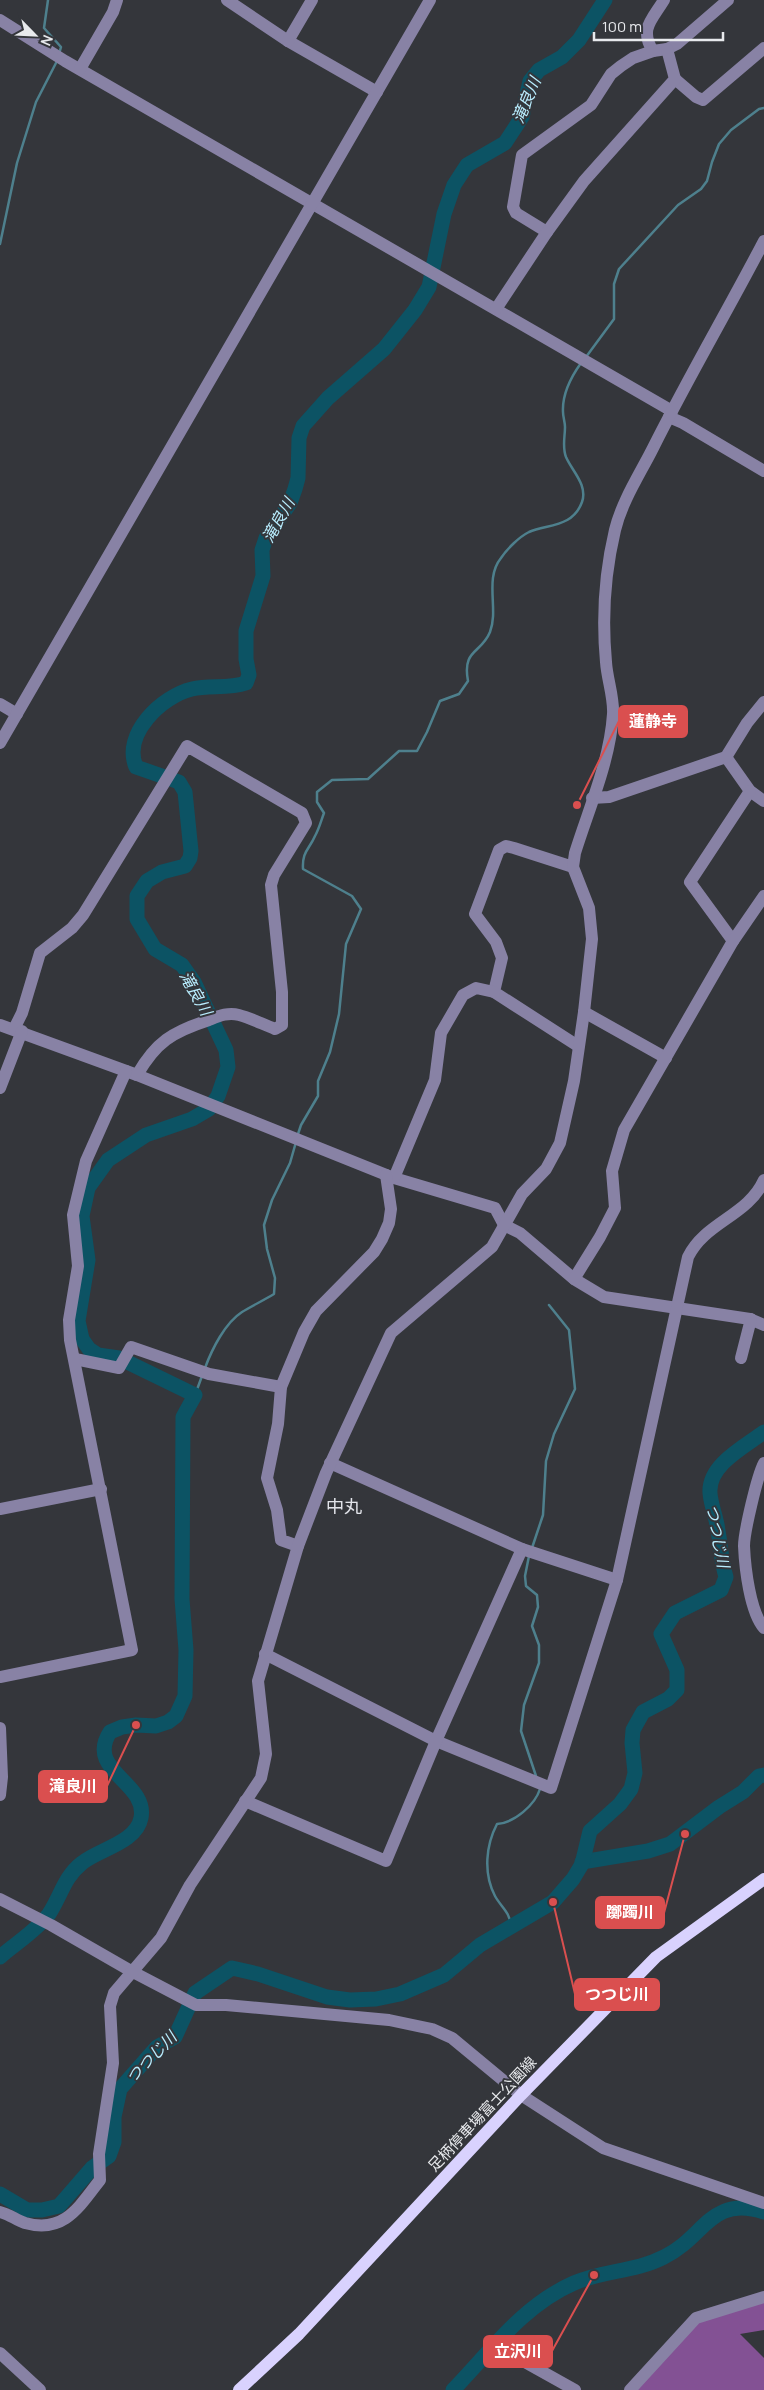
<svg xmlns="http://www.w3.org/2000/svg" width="764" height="2390" font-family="Manrope,'Noto Sans JP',sans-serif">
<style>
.forest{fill:#835194}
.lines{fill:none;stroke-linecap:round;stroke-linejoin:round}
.stream{stroke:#4e808d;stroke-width:2.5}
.river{stroke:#0c5364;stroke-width:15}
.minor{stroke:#8882a5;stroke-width:12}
.major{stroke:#d9d2fe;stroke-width:12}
.labels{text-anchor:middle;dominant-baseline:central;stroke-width:4;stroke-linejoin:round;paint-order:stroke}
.street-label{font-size:15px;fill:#e8eaed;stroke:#34363b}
.water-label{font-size:16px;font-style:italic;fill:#b9eeff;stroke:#34363b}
.quarter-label{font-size:18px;fill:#e2e4ea;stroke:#34363b}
.leader{fill:none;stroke:#da4f4f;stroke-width:2}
.callout-dot{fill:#da4f4f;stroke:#34363b;stroke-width:2}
.callout{fill:#da4f4f;stroke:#da4f4f;stroke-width:2}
.callout-label{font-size:16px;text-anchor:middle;font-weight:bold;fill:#fff}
</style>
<rect width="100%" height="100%" fill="#34363b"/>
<!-- forest -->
<path class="forest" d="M764,2298V2330L740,2334L764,2358V2390H632L691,2325Z"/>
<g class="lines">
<!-- stream -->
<g class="stream">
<path d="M48,0L44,28L61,47L59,54"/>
<path d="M0,244L17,163L36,102L57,61"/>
<path d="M586,357L614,319V284L619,269L678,205L701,189L707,181L712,162L719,144L731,130L759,109L764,108"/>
<path d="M298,1134L301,1125L318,1096V1081L330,1052L339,1014L346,944L361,909L352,896L303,869C302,851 309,850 315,836C319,829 321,821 324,813L317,802V792L332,780L368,779L399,751H417L427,732L440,701L459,694L468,681C462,649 481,654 490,632C499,609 484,579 501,558C507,549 519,537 529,532C549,524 573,527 582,502C588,485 572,471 566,457C562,447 565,437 565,427C565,422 563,417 563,412C562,394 571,377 581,363"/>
<path d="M205,1368C212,1349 225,1323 242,1312C252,1306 264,1300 274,1294L275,1278L267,1249L264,1225L272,1200L290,1163L296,1142"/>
<path d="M195,1395L202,1376"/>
<path d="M532,1548L543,1515L546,1461L554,1434L575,1389L569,1330L549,1305"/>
<path d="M529,1556L525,1576L526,1586L537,1595L538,1607L532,1626L539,1645V1663L524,1705L521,1731L536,1776"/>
<path d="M511,1926C510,1912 501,1907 495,1896C483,1873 486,1845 497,1824C514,1823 535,1805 540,1789"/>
</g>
<!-- river -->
<g class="river">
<path d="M582,1862L648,1851L670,1844L719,1807L743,1792L759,1776L764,1775"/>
<path d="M0,1957C16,1943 36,1931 49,1914C61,1896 64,1877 82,1863C99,1849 136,1843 141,1818C148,1782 85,1771 110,1732L122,1727L136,1725L156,1726L168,1722L176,1716L185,1696L186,1650L182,1599L183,1417L195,1395L119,1358L98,1355L89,1349L82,1339L78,1321L88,1260L82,1216L88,1188L108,1160L146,1135L192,1119L209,1109L218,1096L228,1067L226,1050L194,982L182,965L155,949L137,919V896L147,881L162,872L185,866L190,858L191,851L185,792L179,782L136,767C122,734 162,696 192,689C210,685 228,689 246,683L249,675L246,659V631L263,576L262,550L266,538L290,503L295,489L298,478L299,438L303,426L328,398L384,349L415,310L429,287L444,214L454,185L467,165L505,143L522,117L530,81L539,70L562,57L579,40L605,0"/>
<path d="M0,2194L27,2210H42L59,2206L92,2168L109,2156L114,2142V2117L120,2089L157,2047L175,2037L195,1993L232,1968L258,1974L327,1997L350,2000L376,1999L400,1994L444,1975L480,1945L553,1902L573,1879L582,1864L590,1831L620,1804L631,1789L635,1773L632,1743L633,1730L643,1712L668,1699L677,1690V1670L661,1634L675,1613L721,1590L726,1577C721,1561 721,1547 718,1531C717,1519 711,1506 710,1493C708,1465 744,1447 764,1432"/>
<path d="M453,2390C490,2352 523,2305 574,2283C604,2270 635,2272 664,2257C705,2237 710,2195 764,2212"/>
</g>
<!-- minor -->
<g class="minor">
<path d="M227,0L288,41L377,92"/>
<path d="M0,20L65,61L672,411"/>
<path d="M288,41L312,0"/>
<path d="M653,51C639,29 652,20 664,0"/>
<path d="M80,69L113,12L117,0"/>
<path d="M675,79L696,97L703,100L764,48"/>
<path d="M547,232L516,213L513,207L522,155L591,105L611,74L621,66L633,58L653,51L667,49L677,44L728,0"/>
<path d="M496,309L547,232L584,181L675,79L667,49"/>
<path d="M669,417L683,423L764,471"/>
<path d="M0,704L17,714"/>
<path d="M0,743L430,0"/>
<path d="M726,757L750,791L764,801"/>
<path d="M592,798L609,797L726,757L747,723L764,702"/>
<path d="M573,867L514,848L506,846L499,850L475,914L496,942L502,958L494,992L578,1046"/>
<path d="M733,941L690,882L750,791"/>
<path d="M584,1012L666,1058"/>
<path d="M0,1025L137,1075L394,1178L495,1208L504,1225L520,1233L574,1279L604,1297L750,1319L764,1325"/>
<path d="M14,1029L22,1013L40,953L72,928L83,915L187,746L302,813L306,823L274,875L271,885L282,992V1025L275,1029C264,1025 251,1018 239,1015C228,1012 219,1016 209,1020C172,1032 156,1042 137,1075"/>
<path d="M0,1088L22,1031"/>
<path d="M394,1178L435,1080L441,1033L463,995L476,988L494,992"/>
<path d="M574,1279L600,1237L615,1208L612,1171L624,1130L733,941L764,896"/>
<path d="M741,1358L751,1319"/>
<path d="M75,1359L119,1368L131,1347L209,1374L281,1387"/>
<path d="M330,1463L522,1549L617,1580"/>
<path d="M764,1463C757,1476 744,1533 744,1546C745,1568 750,1612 764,1628"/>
<path d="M0,1509L101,1489"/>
<path d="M298,1546L281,1540L277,1510L267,1478L278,1424L281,1387L304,1332L316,1311L374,1252L382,1239L389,1223L391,1209L386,1175"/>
<path d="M265,1654L436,1741L551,1788L617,1580L688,1257C705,1222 748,1216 764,1180"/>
<path d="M0,1677L132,1650L70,1340L69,1320L78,1266L73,1215L86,1161L126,1071"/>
<path d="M0,1728L2,1777L0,1795"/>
<path d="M245,1801L386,1861L436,1741L522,1549"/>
<path d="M0,1899L51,1925L131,1971L196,2005H226L389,2020L432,2029L452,2038L521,2095L603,2148L764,2203"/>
<path d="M0,2212C9,2214 16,2220 25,2223C64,2234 79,2207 100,2180L99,2154L113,2063L110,2006L114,1993L161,1938L190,1885L261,1778L266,1754L258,1681L298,1546L326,1473L391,1333L492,1247L522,1194L546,1169L560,1143L574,1081L584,1012L592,939L589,908L573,867L575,853C589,808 610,761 613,714C614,697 607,679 606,662C602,619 605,572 615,530C622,501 640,474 653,448C688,378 728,310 764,241"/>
<path d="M507,2352L575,2390"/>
<path d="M0,2353L40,2390"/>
<path d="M630,2390L696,2318L764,2297"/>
</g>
<!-- major -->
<path class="major" d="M239,2390L299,2334L521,2095L656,1957L764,1879"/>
</g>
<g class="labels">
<!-- street labels -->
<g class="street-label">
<text transform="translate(482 2114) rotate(-47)">足柄停車場富士公園線</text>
</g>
<!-- water labels -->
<g class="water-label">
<text transform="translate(526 100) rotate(-67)">滝良川</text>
<text transform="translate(278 520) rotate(-61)">滝良川</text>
<text transform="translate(196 993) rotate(61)">滝良川</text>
<text transform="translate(718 1536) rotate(79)">つつじ川</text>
<text transform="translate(151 2057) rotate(-46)">つつじ川</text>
</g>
<!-- quarter labels -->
<g class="quarter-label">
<text x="344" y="1506">中丸</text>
</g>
</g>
<!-- callouts -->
<path class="leader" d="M577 805L619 721M136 1725L107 1786M685 1834L664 1913M553 1902L575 1994M594 2275L552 2351"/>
<g class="callout-dot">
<circle cx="577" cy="805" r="5"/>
<circle cx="136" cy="1725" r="5"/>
<circle cx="685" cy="1834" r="5"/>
<circle cx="553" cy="1902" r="5"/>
<circle cx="594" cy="2275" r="5"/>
</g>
<g class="callout">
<rect x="619" y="706" width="68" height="31" rx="5"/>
<rect x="39" y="1771" width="68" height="31" rx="5"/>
<rect x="596" y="1897" width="68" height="31" rx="5"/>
<rect x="575" y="1979" width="84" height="31" rx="5"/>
<rect x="484" y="2336" width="68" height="31" rx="5"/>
</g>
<g class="callout-label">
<text x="653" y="727">蓮静寺</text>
<text x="73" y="1792">滝良川</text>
<text x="630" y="1918">躑躅川</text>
<text x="617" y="2000">つつじ川</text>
<text x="518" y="2357">立沢川</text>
</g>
<!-- north arrow -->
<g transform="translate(35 35) rotate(114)" stroke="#34363b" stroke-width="4" paint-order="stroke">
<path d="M0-4L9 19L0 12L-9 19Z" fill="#e8eaed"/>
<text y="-8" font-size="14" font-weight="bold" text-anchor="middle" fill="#e8eaed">N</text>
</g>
<!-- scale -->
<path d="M594 32v8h129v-8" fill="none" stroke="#e8eaed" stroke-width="2.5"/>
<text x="602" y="32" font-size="15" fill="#e8eaed" stroke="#34363b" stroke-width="4" paint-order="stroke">100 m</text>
</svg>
